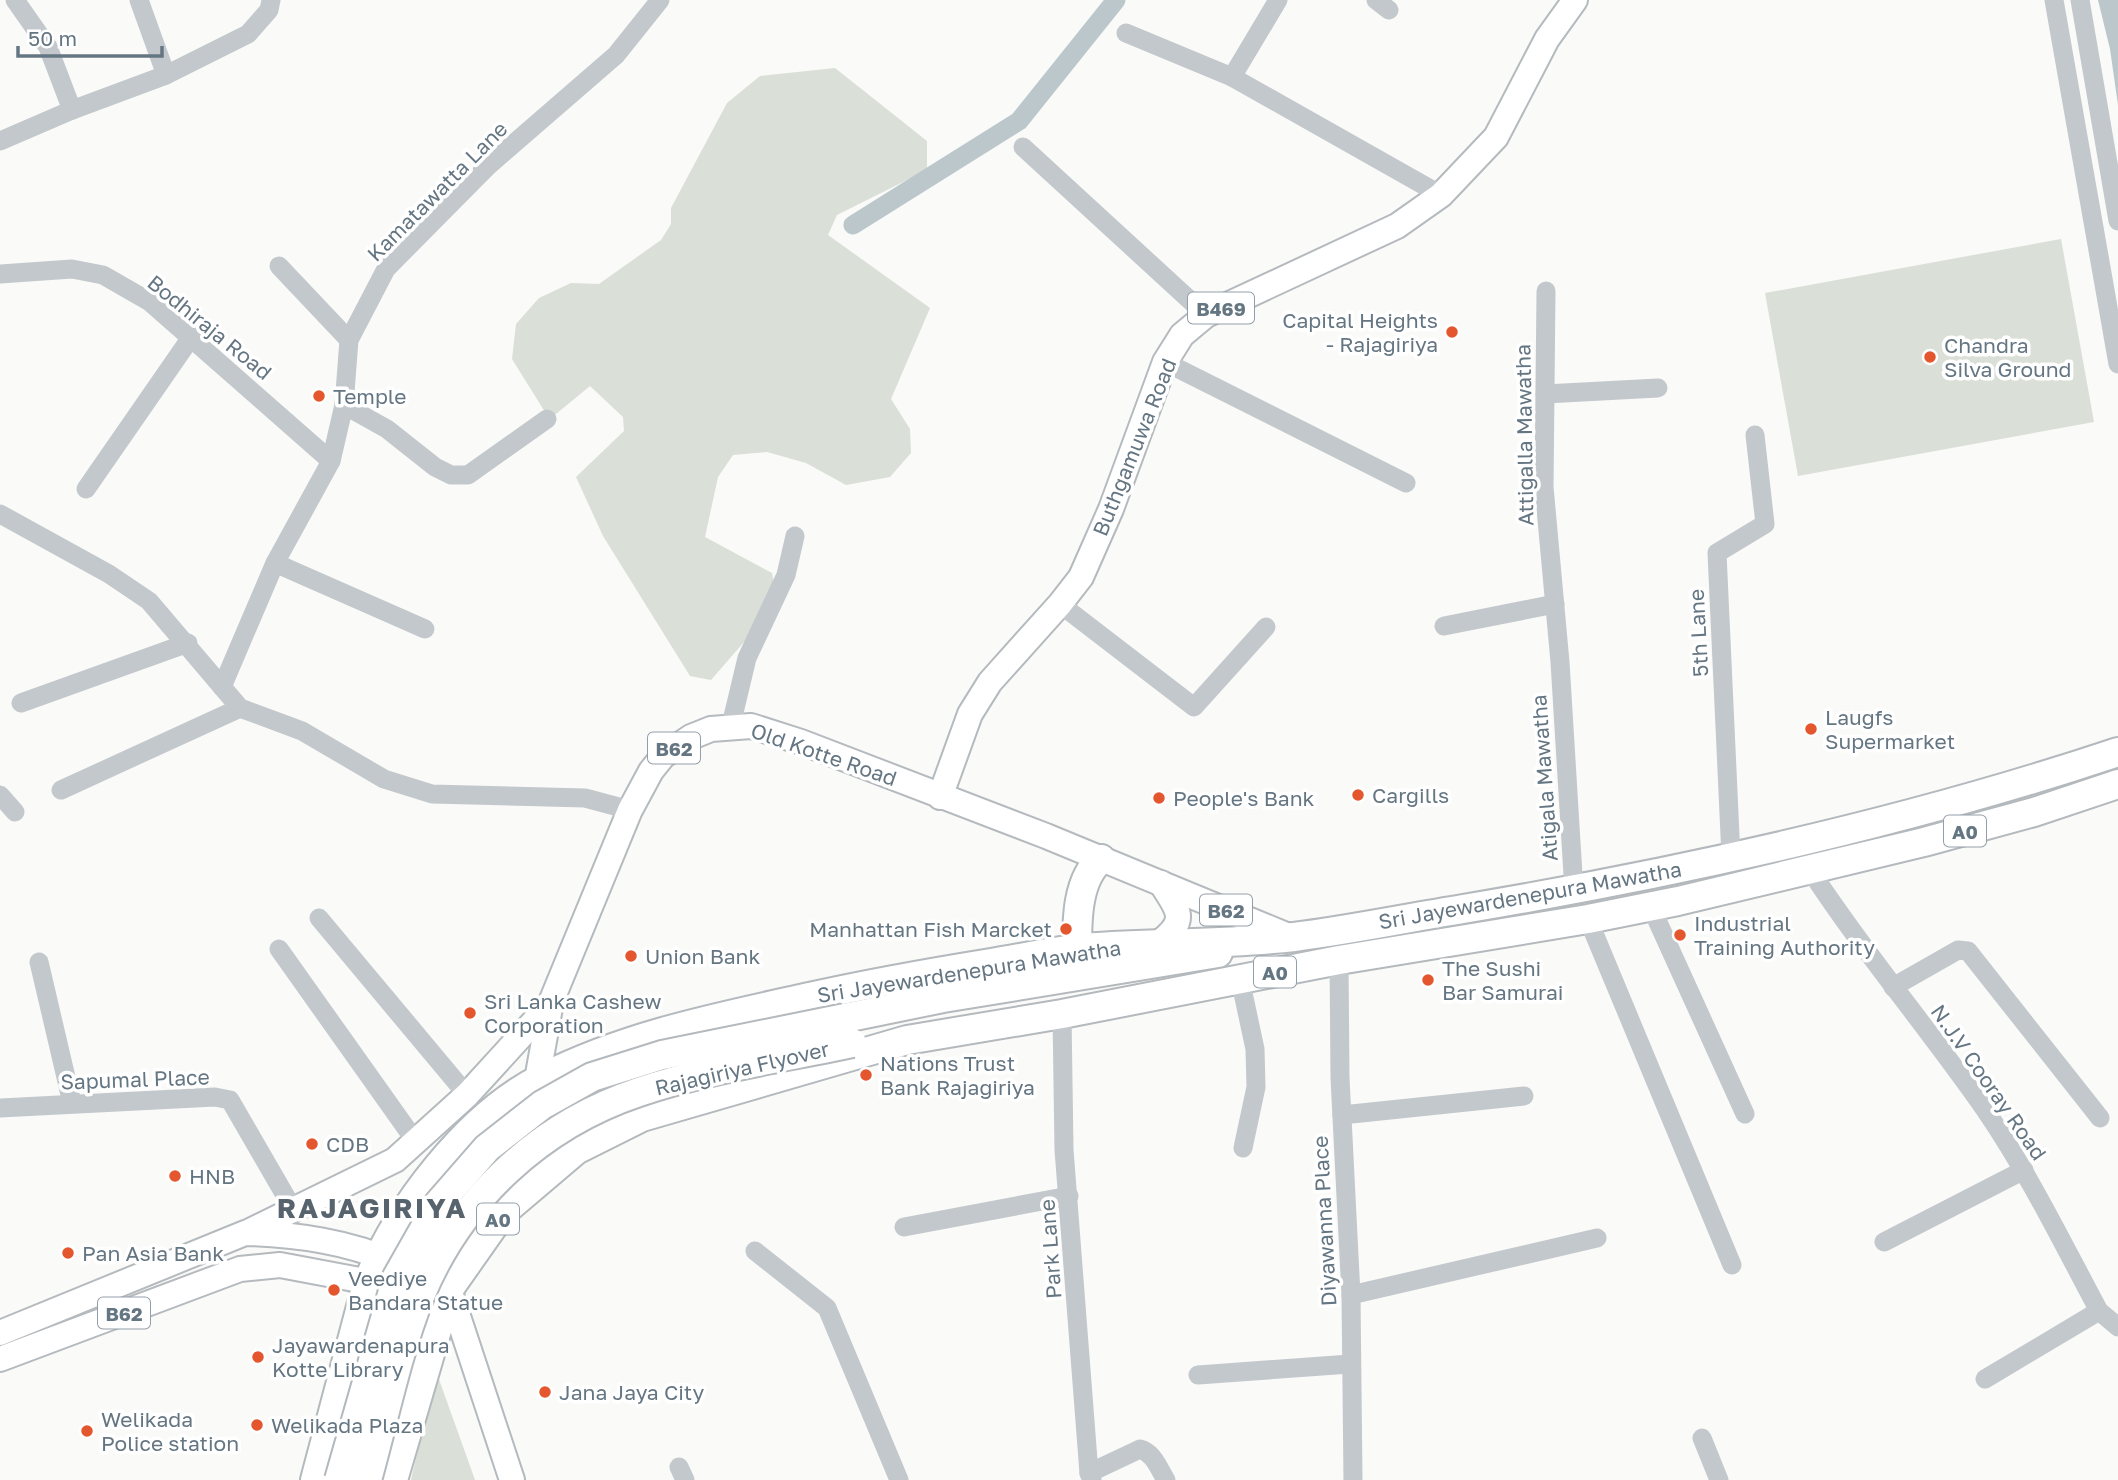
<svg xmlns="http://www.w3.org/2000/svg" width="2118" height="1480" font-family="'Golos Text',sans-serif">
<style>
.green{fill:#dadfd7}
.water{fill:#bbc7cb}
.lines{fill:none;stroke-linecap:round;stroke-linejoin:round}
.canal{stroke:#bbc7cb;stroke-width:19}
.major-casing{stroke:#b5babe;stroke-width:28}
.highway-casing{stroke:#b4b9bd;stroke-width:32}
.minor{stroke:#c3c8cc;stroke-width:19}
.major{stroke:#fff;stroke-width:24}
.highway{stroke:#fff;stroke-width:28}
.highway-bridge-casing{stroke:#b4b9bd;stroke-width:32;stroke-linecap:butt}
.highway-bridge{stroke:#fff;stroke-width:28}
.poi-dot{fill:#e4572e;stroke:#fff;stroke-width:2.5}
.labels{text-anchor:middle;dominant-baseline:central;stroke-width:7;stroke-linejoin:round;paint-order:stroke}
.shield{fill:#fff;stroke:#939fa8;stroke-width:2}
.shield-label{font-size:19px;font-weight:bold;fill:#657683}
.street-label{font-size:21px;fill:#657683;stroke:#fff}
.poi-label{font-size:21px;fill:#657683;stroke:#fff;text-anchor:start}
.district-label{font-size:28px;font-weight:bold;letter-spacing:2px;fill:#57646e;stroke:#fff}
</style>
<rect width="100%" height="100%" fill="#fafaf8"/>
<!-- green -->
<g class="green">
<path d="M835,68L927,141V170L837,215L828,235L930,308L891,399L910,429L911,453L890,477L846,485L806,463L767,452L733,455L718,477L705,537L772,573L778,603L711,680L690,676L603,536L576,477L624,431L623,417L590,386L556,414L545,412L512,359L516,324L539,298L571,283L599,284L661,240L671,224V208L727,103L760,76Z"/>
<path d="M2061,239L2094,422L1798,476L1765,293Z"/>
<path d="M436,1371L475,1480H411Z"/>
</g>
<!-- water -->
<path class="water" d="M2098,0H2118V105L2110,49Z"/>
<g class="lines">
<!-- canal -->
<path class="canal" d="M853,225L1019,121L1116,0"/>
<!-- major casing -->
<g class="major-casing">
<g id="major">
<path d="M940,797L970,714L990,682L1060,604L1081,577L1111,509L1165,362L1182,335L1206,315L1397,226L1441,195L1496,137L1547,39L1575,0"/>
<path d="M1160,942C1190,919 1177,909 1161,883"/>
<path d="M545,1094L537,1080L551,1002L630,810L651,771L663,756L691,737L711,729L751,726L801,742L1046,836L1291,937"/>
<path d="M250,1231L395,1160L467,1095L551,1003"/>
<path d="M449,1289L512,1480"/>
<path d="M0,1333L245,1233C294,1234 351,1242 395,1263"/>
<path d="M0,1359L240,1269L280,1265L386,1285"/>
</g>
</g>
<!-- highway casing -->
<g class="highway-casing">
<g id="highway">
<path d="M1077,949C1077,920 1077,879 1101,859"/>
<path d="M845,1018L943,998L1218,953"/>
<path d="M315,1480L367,1284C397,1208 468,1115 542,1078C625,1036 714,1018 805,998C867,984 929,973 991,963C1022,958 1054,951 1085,948C1154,942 1227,945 1294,937C1350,930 1407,918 1463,909C1684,872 1905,823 2118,752"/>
<path d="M393,1480L449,1289L503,1212L576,1150L642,1117L907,1040L1062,1014L1339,960L1588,919L1678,901L1924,842L2034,812L2118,784"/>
</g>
</g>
<!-- minor -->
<g class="minor">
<path d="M15,0L48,47L72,110"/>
<path d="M139,0L166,75"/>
<path d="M1376,0L1389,10"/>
<path d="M2054,0L2118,364"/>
<path d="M2080,0L2118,221"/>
<path d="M1126,33L1232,77L1441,195"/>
<path d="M1232,77L1278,0"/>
<path d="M0,141L72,110L166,75L248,34L269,10L271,0"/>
<path d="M1023,147L1206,315"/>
<path d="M279,266L349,340"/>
<path d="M0,274L72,269L103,275L150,302L331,461"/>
<path d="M1546,291L1544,487L1560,662L1574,891"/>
<path d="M1165,362L1406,483"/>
<path d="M1545,394L1658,388"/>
<path d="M344,405L387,429L435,467L451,475H468L547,419"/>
<path d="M86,489L192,336"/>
<path d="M0,514L109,574L149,601L240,708L302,731L384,779L432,794L585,798L630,810"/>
<path d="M275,563L425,629"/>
<path d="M1060,604L1194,707L1266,627"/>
<path d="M1444,626L1555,604"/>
<path d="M222,687L275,563L331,461L344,405L349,340L386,269L488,166L616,55L660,0"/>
<path d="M21,703L188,643"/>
<path d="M731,725L747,658L786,575L795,536"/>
<path d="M61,790L240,708"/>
<path d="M0,795L15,812"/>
<path d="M1731,857L1717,553L1765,524L1755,435"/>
<path d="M1810,870C1864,953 1929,1029 1986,1111C2029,1174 2063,1244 2099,1311L2118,1327"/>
<path d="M1651,907L1745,1114"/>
<path d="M319,918L467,1095"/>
<path d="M1588,919L1732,1265"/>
<path d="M279,949L416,1142"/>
<path d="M1339,960L1340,1078L1351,1295L1353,1480"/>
<path d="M39,962L72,1103"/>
<path d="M1240,979L1255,1049L1256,1087L1243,1148"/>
<path d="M1893,987L1958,950L1968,951L2100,1118"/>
<path d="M1062,1014L1064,1150L1089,1473L1092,1480"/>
<path d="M0,1108L215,1097L230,1100L293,1209"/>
<path d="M1342,1115L1524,1096"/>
<path d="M904,1227L1069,1196"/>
<path d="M1884,1242L2024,1170"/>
<path d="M755,1251L827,1308L899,1480"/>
<path d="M1351,1295L1597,1238"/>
<path d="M1198,1375L1350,1364"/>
<path d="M1985,1379L2099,1311"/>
<path d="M1702,1438L1719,1480"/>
<path d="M679,1467L685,1480"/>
<path d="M1089,1473L1140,1449C1154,1453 1159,1469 1166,1480"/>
</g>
<!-- major -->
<use href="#major" class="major"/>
<!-- highway -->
<use href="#highway" class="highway"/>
<!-- highway-bridge casing -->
<g class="highway-bridge-casing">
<g id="highway-bridge">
<path d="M339,1480L397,1277L439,1203L487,1148L542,1105L592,1077L662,1055L845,1018"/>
<path d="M367,1480C384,1419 397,1354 420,1296C460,1199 540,1125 639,1092C707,1069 782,1058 852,1043"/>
</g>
</g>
<!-- highway-bridge -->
<use href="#highway-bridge" class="highway-bridge"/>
</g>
<!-- markers -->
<g class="poi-dot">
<circle cx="1452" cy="332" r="7"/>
<circle cx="1930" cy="357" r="7"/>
<circle cx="319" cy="396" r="7"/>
<circle cx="1811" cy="729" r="7"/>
<circle cx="1358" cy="795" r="7"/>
<circle cx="1159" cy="798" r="7"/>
<circle cx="1066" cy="929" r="7"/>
<circle cx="1680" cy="935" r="7"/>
<circle cx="631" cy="956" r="7"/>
<circle cx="1428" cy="980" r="7"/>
<circle cx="470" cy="1013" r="7"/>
<circle cx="866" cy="1075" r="7"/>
<circle cx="312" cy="1144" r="7"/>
<circle cx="175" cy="1176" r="7"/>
<circle cx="68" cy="1253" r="7"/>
<circle cx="334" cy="1290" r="7"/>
<circle cx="258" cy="1357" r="7"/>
<circle cx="545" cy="1392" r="7"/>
<circle cx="257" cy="1425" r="7"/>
<circle cx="87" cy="1431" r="7"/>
</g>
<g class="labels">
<!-- shield labels -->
<g class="shield">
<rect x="1188" y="292.5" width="66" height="31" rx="5"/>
<rect x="648" y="732.5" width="52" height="31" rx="5"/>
<rect x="1944" y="815.5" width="42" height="31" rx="5"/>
<rect x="1200" y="894.5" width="52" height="31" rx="5"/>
<rect x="1254" y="956.5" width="42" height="31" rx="5"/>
<rect x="477" y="1203.5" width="42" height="31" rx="5"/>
<rect x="98" y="1297.5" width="52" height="31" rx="5"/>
</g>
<g class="shield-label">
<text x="1221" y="308">B469</text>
<text x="674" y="748">B62</text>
<text x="1965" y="831">A0</text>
<text x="1226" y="910">B62</text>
<text x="1275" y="972">A0</text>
<text x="498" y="1219">A0</text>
<text x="124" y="1313">B62</text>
</g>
<!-- street labels -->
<g class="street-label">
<text transform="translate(437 191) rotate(-45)">Kamatawatta Lane</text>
<text transform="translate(210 327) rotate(39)">Bodhiraja Road</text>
<text transform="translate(1524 435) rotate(-91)">Attigalla Mawatha</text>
<text transform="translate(1134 447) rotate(-68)">Buthgamuwa Road</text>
<text transform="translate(1698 633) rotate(-93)">5th Lane</text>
<text transform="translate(824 754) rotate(19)">Old Kotte Road</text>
<text transform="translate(1544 778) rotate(-94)">Atigala Mawatha</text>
<text transform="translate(1530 895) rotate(-10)">Sri Jayewardenepura Mawatha</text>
<text transform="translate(969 971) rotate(-9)">Sri Jayewardenepura Mawatha</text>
<text transform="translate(742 1068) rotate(-13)">Rajagiriya Flyover</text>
<text transform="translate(135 1079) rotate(-2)">Sapumal Place</text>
<text transform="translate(1989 1082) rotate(55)">N.J.V Cooray Road</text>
<text transform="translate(1324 1221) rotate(-93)">Diyawanna Place</text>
<text transform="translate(1050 1249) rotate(-94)">Park Lane</text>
</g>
<!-- poi labels -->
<g class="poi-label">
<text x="1438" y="320" text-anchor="end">Capital Heights<tspan x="1438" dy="24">- Rajagiriya</tspan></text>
<text x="1944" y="345">Chandra<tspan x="1944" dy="24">Silva Ground</tspan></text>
<text x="333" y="396">Temple</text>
<text x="1825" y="717">Laugfs<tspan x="1825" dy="24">Supermarket</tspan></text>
<text x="1372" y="795">Cargills</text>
<text x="1173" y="798">People's Bank</text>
<text x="1694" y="923">Industrial<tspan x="1694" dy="24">Training Authority</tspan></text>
<text x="1052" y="929" text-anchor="end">Manhattan Fish Marcket</text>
<text x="645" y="956">Union Bank</text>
<text x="1442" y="968">The Sushi<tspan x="1442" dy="24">Bar Samurai</tspan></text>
<text x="484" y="1001">Sri Lanka Cashew<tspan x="484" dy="24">Corporation</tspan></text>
<text x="880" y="1063">Nations Trust<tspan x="880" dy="24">Bank Rajagiriya</tspan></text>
<text x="326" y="1144">CDB</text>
<text x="189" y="1176">HNB</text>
<text x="82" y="1253">Pan Asia Bank</text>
<text x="348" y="1278">Veediye<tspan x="348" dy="24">Bandara Statue</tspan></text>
<text x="272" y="1345">Jayawardenapura<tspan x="272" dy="24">Kotte Library</tspan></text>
<text x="559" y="1392">Jana Jaya City</text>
<text x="101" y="1419">Welikada<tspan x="101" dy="24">Police station</tspan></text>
<text x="271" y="1425">Welikada Plaza</text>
</g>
<!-- district labels -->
<g class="district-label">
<text x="372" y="1207">RAJAGIRIYA</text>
</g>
</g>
<!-- scale -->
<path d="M18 46v10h144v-10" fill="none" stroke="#657683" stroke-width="3.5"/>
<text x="28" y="46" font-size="21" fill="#657683" stroke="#ffffff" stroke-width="5" paint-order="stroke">50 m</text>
</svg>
